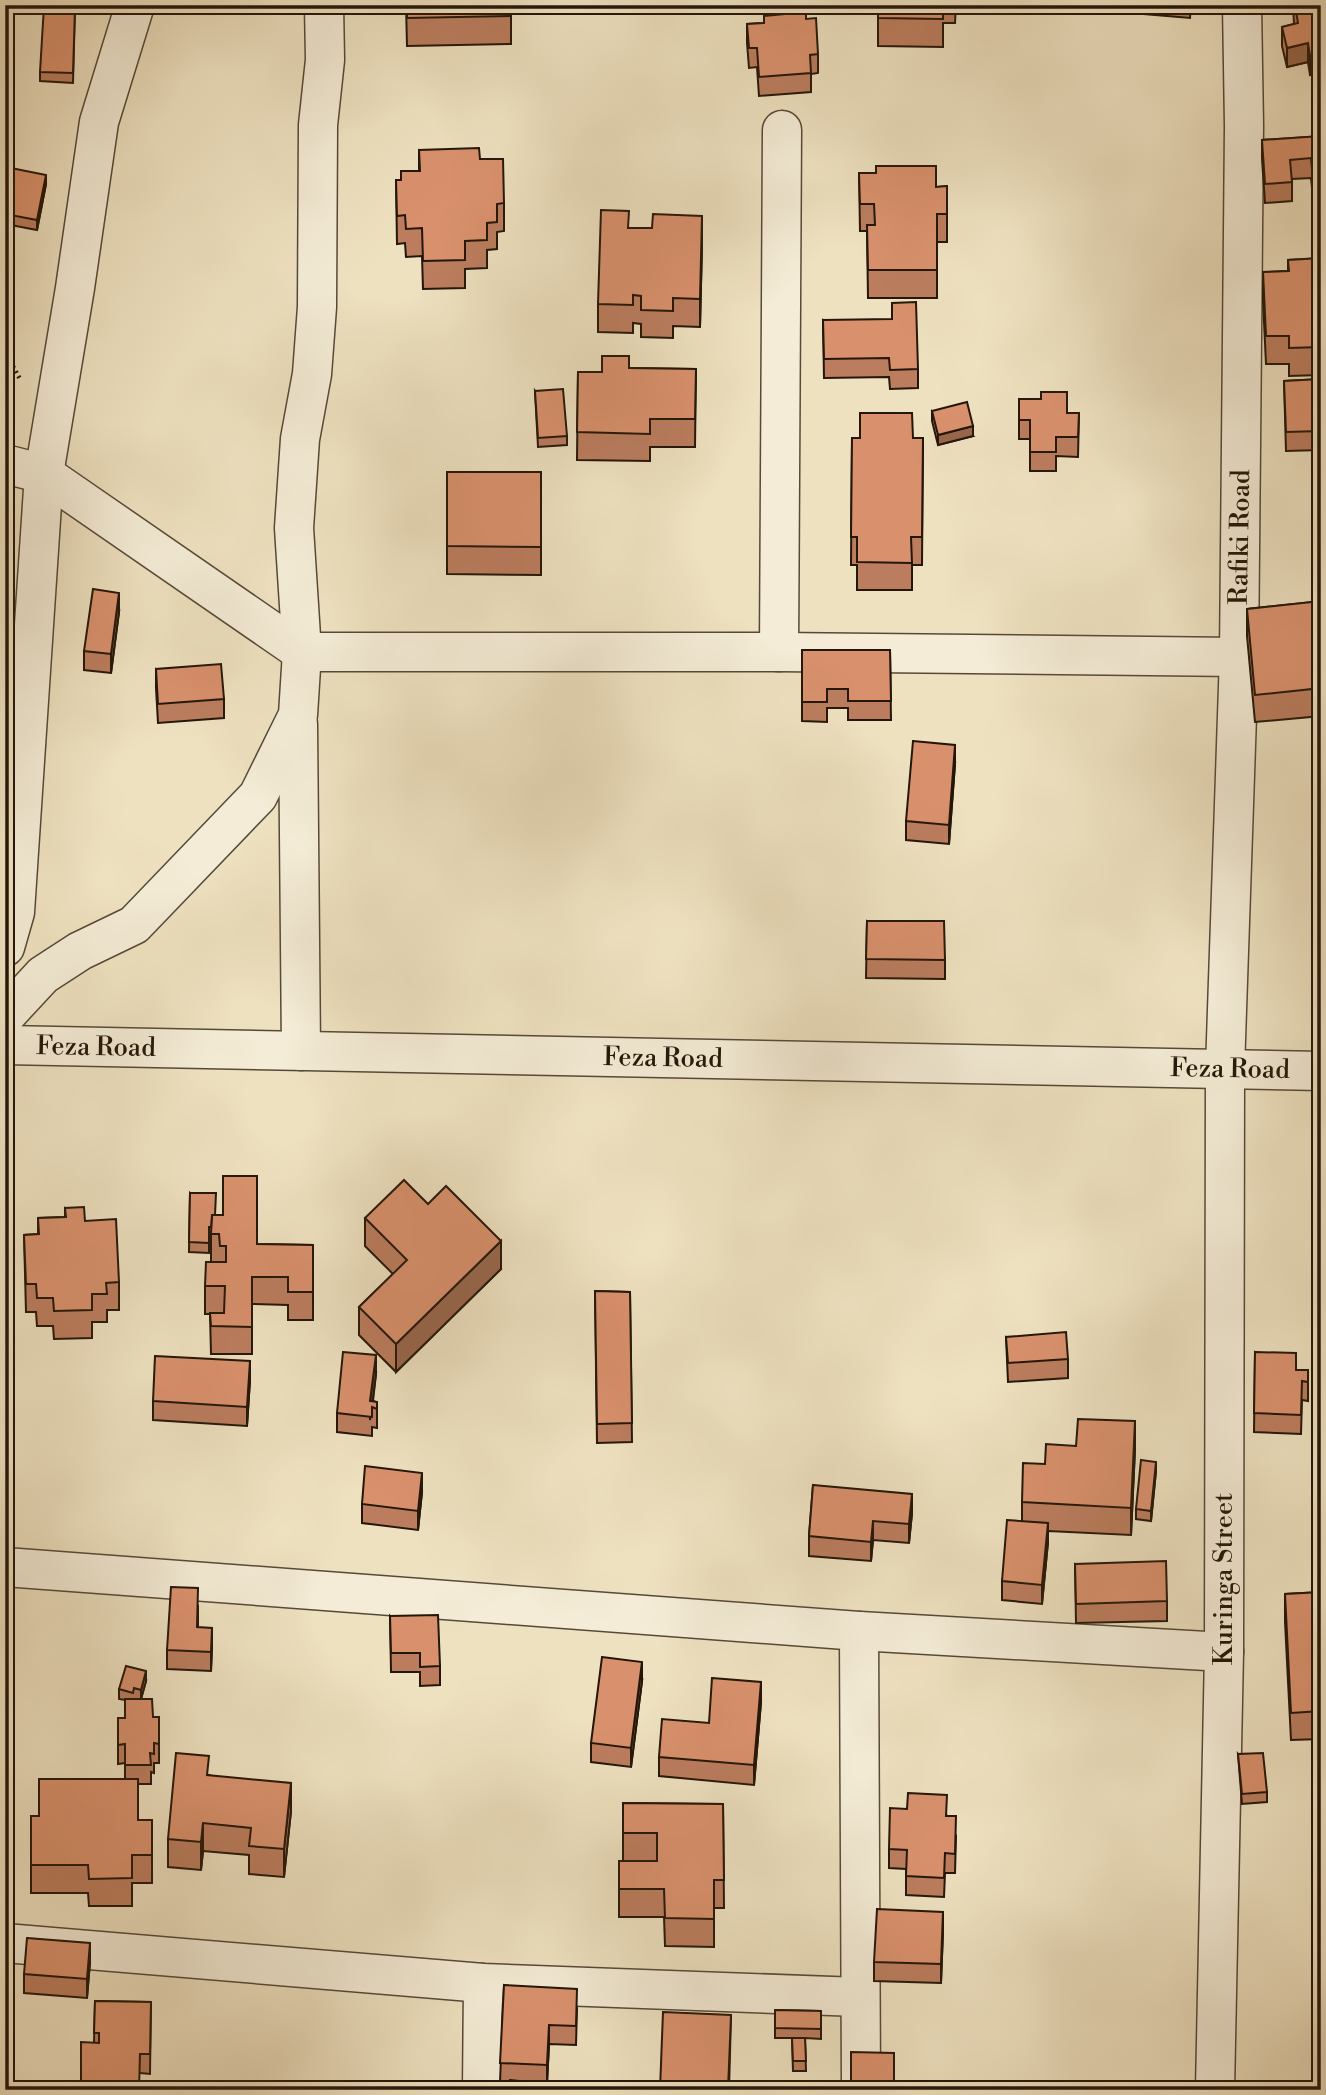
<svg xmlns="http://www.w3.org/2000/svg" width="1326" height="2095" font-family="'Libre Bodoni',serif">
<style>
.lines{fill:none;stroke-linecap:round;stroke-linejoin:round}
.minor-casing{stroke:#564937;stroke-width:41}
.path{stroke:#241609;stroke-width:4.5;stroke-dasharray:2 3.5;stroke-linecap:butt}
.minor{stroke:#f4ecd6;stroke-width:38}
.wall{fill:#bb7d5e;stroke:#241609;stroke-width:2}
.shaded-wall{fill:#98664c;stroke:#241609;stroke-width:2}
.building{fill:#d9916d;stroke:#241609;stroke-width:2}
.labels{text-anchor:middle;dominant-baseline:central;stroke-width:6;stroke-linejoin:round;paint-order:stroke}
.street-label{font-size:26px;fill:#241609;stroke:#f4ecd6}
</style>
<rect width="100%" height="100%" fill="#eee1c0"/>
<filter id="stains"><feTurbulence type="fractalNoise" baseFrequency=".00286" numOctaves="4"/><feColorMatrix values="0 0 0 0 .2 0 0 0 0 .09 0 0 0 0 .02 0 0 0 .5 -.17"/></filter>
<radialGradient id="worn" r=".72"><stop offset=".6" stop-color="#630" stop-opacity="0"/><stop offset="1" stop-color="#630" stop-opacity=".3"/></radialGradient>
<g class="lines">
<!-- minor casing -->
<g class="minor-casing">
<g id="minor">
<path d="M5,464L44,474L302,652H779L1239,657"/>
<path d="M779,652L782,130"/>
<path d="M298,724L301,1051"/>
<path d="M5,947L15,912L44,474L75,288L99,122L135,5"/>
<path d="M5,1016L43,975L80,951L134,925L258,796L298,715L302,652L294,528L300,439L312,374L317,307L318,125L325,60L324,5"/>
<path d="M5,1045L1321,1071"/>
<path d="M5,1567L859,1631L1224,1652"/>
<path d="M859,1631L861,2090"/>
<path d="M5,1943L483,1983L859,1997"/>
<path d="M482,2090L483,1983"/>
<path d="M1215,2090L1224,1652L1225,1069L1239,657L1244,126L1242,5"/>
</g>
</g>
<!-- path -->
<path class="path" d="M5,352L20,379"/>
<!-- minor -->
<use href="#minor" class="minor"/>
</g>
<!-- wall -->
<g class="wall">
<path d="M406,5H511V44L407,46Z"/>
<path d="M878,5H956L955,23H943V47L878,46Z"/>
<path d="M1144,5H1191L1190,18L1144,14Z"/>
<path d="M1293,5H1321V73L1310,75L1308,62L1287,67L1282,46V27L1294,24Z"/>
<path d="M75,7L73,83L40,81V72Z"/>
<path d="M764,16L806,19L818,54V73L811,74V92L759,96L757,67L749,68L747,43V24L764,23Z"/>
<path d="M1321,136V187L1312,188L1311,178L1292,179V201L1265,203L1262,159V140Z"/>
<path d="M419,150L480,159L504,203V231L497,232V249L487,250V268L465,269V288L423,289L422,256L406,257L405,243L397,244L396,180H401L419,171Z"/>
<path d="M5,173L46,184L37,230L5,224Z"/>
<path d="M859,173H876L936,187L947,186V242H937V298H868L867,231H860Z"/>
<path d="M629,228L702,244L700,327L673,326V338L641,337V324L633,323V333L598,332V304Z"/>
<path d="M1321,258V375L1289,376V364H1266L1263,300V272L1288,271V260Z"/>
<path d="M823,320L918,369V388L890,389L889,377L824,378Z"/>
<path d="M629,368L696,369L695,447H650V461L577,460L578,372H602Z"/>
<path d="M1321,379V450L1286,451L1284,381Z"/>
<path d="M535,391L567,436V445L538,447Z"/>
<path d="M1019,399L1067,413H1079L1078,457L1056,456V471H1030V439H1019Z"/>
<path d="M932,411L973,436L938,445L932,421Z"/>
<path d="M852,438H923L922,565H912V590H857V565H851Z"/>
<path d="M447,472H541V575L447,574Z"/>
<path d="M1321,601V716L1255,722L1247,636V609Z"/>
<path d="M119,612L111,673L84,670V651Z"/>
<path d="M802,650H890L891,720H848V708H827V722L802,721Z"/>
<path d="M156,669L224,699V718L158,723L156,688Z"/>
<path d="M955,764L949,844L906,840V821Z"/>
<path d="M867,921L945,960V979L866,978Z"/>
<path d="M190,1193L215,1215L257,1244L313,1245V1320H288V1305L252,1304V1354H211L210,1314H205V1286L211,1262V1236H209V1253L189,1252Z"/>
<path d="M428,1204L501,1269L396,1372L359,1335V1307L393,1274L365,1246V1218Z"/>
<path d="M65,1208L85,1221L119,1282V1310H107V1322H92V1338L54,1339L53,1326H37L36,1312H26L24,1235L38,1234V1218L65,1217Z"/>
<path d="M595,1291L630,1292L632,1442L597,1443Z"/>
<path d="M1006,1337L1068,1359V1378L1008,1382Z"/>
<path d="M1255,1352L1296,1370H1308V1401L1302,1400L1301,1434L1254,1432Z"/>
<path d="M376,1374L373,1401L377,1402V1428L372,1427V1436L337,1432V1413Z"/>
<path d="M250,1380L247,1426L153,1420V1401Z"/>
<path d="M1135,1449L1131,1535L1048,1531V1542L1042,1604L1002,1600V1581L1022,1521V1502L1045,1464Z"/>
<path d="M1156,1471L1151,1521L1136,1519V1509Z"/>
<path d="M813,1485L912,1513L909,1543L873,1540L871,1561L809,1556V1536Z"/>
<path d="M422,1492L418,1530L362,1523V1504Z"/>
<path d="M1075,1564L1167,1601V1621L1076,1623Z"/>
<path d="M1321,1592V1739L1291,1740L1285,1622V1594Z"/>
<path d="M198,1607V1627L212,1647L211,1671L167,1669V1650Z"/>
<path d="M390,1616L440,1666V1685L420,1686V1672H391Z"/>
<path d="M146,1681L141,1699L153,1717H159V1763H154V1773L151,1772V1784H138V1820H152V1883H132V1906H89L88,1893H31V1816H39L125,1779V1763L118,1764V1718H125V1700L119,1699V1689Z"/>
<path d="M642,1681L631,1767L591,1762V1743Z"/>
<path d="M761,1702L754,1785L659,1776V1757Z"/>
<path d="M1238,1754L1267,1792V1802L1242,1804Z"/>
<path d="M209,1775L291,1811L284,1877L249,1874V1855L203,1851L201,1870L168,1867V1839Z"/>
<path d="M623,1803L723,1804L724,1908H714V1947L665,1946L664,1917H619V1861H623Z"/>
<path d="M947,1816L956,1836L955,1873H945L944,1897L906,1895V1869L889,1868V1849Z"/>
<path d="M943,1931L941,1983L874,1981V1962Z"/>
<path d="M90,1962L87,1998L24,1993V1974Z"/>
<path d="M504,1985L577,2008L576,2045L549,2044L547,2084L500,2082Z"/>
<path d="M95,2001L151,2002L150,2074L140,2073L94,2042Z"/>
<path d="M775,2010L821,2011V2039L805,2038L806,2071H793L792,2038H795H775Z"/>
</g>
<!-- shaded-wall -->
<g class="shaded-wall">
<path d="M1308,43V62L1287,67V48Z"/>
<path d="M1321,54V73L1310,75V56Z"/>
<path d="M46,175V184L37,230V220Z"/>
<path d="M702,216V244L700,327V299Z"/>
<path d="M973,426V436L938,445V435Z"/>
<path d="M119,593V612L111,673V654Z"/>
<path d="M955,745V764L949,844V825Z"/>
<path d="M501,1241V1269L396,1372V1344Z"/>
<path d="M376,1355V1374L370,1420V1401Z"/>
<path d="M250,1361V1380L247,1426V1407Z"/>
<path d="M1135,1421V1449L1131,1535V1508Z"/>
<path d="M1156,1462V1471L1151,1521V1511Z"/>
<path d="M422,1473V1492L418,1530V1511Z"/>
<path d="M912,1494V1513L909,1543V1524Z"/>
<path d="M873,1521V1540L871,1561V1542Z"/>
<path d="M1048,1523V1542L1042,1604V1585Z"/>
<path d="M212,1628V1647L211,1671V1652Z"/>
<path d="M642,1662V1681L631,1767V1748Z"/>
<path d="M146,1671V1681L141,1699V1690Z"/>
<path d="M761,1682V1702L754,1785V1765Z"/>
<path d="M291,1783V1811L284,1877V1849Z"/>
<path d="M203,1823V1851L201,1870V1842Z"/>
<path d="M943,1912V1931L941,1983V1964Z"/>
<path d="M90,1943V1962L87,1998V1979Z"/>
<path d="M731,2015L729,2090H728Z"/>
<path d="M549,2025V2044L547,2084V2065Z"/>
</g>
<!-- building -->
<g class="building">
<path d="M407,5H511V16L407,18Z"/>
<path d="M878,5H943V19L878,18Z"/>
<path d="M1295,5H1321V54L1310,56L1308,43L1287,48L1282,27L1298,23Z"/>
<path d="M44,6L75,7L73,73L40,72Z"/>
<path d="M806,12V19L816,18L818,54L810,55L811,73L759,77L757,48H749L747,24L764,23V16Z"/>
<path d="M1321,136V168L1312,169L1311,158L1290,160L1292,182L1265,184L1262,140Z"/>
<path d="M479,148L480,159H503L504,203L497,204V222L487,223V240L465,241V260L423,261L422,228L406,229L405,215L397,216L396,180H401V171H420L419,150Z"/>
<path d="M876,166H936V187L947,186V214H937V270H868L867,225H875L874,204H860L859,173H876Z"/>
<path d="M6,167L46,175L37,220L5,214V173Z"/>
<path d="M601,210L629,211L628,228H652L653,214L702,216L700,299L673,298V311L641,310V296L633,295V305L598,304Z"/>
<path d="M1321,258V347L1289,348V336H1266L1263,272L1289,271L1288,260Z"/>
<path d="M916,302L918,369L890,370L889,358L824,359L823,320L892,319V303Z"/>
<path d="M602,356H629V368L696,369L695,419H650V434L577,432L578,372H602Z"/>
<path d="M1321,379V431L1286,432L1284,381Z"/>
<path d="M563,389L567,436L538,438L535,391Z"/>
<path d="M1041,392H1067V413H1079L1078,437H1056V452H1030V420H1019V399H1041Z"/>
<path d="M967,402L973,426L938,435L932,411Z"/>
<path d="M860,413H912L913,438H923L922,537H911L912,563L857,562V537H851L852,438H860Z"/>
<path d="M447,472H541V547L447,546Z"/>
<path d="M93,589L119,593L111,654L84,651Z"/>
<path d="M1321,601V688L1255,695L1247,609Z"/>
<path d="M802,650H890L891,701H848V689H827V702H802Z"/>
<path d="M221,664L224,699L158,704L156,669Z"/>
<path d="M913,741L955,745L949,825L906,821Z"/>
<path d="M867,921H944L945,960L866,959Z"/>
<path d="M223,1176H257V1244L313,1245V1292H288V1277H252V1327L211,1326L210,1313H224L225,1286H205L206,1262H226V1246H220L219,1234H211L212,1215H223Z"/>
<path d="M404,1180L428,1204L446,1186L501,1241L396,1344L359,1307L407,1260L365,1218Z"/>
<path d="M190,1193H216L215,1215H212L211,1227H209V1243L189,1242Z"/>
<path d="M84,1207L85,1221L116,1219L119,1282L106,1283L107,1294H92V1310L54,1311L53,1298H37L36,1284H26L24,1235L39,1234L38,1218L66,1217L65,1208Z"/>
<path d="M595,1291L630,1292L632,1423L597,1424Z"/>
<path d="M1066,1332L1068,1359L1008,1363L1006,1337Z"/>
<path d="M343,1352L376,1355L370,1401L377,1402V1409L372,1407V1417L337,1413Z"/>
<path d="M1255,1352L1296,1353V1370H1308V1382L1302,1381L1301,1415L1254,1413Z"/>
<path d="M155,1356L250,1361L247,1407L153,1401Z"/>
<path d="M1078,1419L1135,1421L1131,1508L1022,1502L1023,1463L1045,1464L1046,1444L1076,1446Z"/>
<path d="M1141,1460L1156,1462L1151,1511L1136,1509Z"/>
<path d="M365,1466L422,1473L418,1511L362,1504Z"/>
<path d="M813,1485L912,1494L909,1524L873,1521L871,1542L809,1536Z"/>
<path d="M1007,1520L1048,1523L1042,1585L1002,1581Z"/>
<path d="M1166,1561L1167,1601L1076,1604L1075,1564Z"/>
<path d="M171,1587L198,1588L197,1627L212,1628L211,1652L167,1650Z"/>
<path d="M1321,1592V1711L1291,1713L1285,1594Z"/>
<path d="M438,1615L440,1666L420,1667V1653H391L390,1616Z"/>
<path d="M602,1657L642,1662L631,1748L591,1743Z"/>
<path d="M126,1666L146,1671L141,1690L134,1688L133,1693L119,1689Z"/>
<path d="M712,1678L761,1682L754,1765L659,1757L662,1719L709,1723Z"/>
<path d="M125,1699H152L153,1717H159V1744L154,1743V1754L150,1753L151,1765H125V1744L118,1745V1718H125Z"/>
<path d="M176,1753L209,1756L207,1775L291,1783L284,1849L249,1846L251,1828L203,1823L201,1842L168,1839Z"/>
<path d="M1263,1753L1267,1792L1242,1794L1238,1754Z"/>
<path d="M39,1779H138V1820H152V1855H132V1878L89,1879L88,1865H31V1816H39Z"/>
<path d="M908,1793L947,1795L946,1816H956L955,1854L945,1853L944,1878L906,1876L907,1850L889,1849L890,1808L907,1809Z"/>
<path d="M623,1803L723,1804L724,1880H714V1919L665,1918L664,1889H619V1861H657V1833H623Z"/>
<path d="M877,1909L943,1912L941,1964L874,1962Z"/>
<path d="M27,1938L90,1943L87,1979L24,1974Z"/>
<path d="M504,1985L577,1989L576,2026L549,2025L547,2065L500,2063Z"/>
<path d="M95,2001L151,2002L150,2054H140L139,2090H81V2042L99,2043V2033H94Z"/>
<path d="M775,2010L821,2011V2029L775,2028Z"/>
<path d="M663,2012L731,2015L728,2090H660Z"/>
<path d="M792,2038H805L806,2061H793Z"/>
<path d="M851,2052L894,2053V2090H851Z"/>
<path d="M510,2080L564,2086V2090H509Z"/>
</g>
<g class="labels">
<!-- street labels -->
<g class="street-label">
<text transform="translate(1240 537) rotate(-89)">Rafiki Road</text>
<text transform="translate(96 1047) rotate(1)">Feza Road</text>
<text transform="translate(663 1058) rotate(1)">Feza Road</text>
<text transform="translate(1230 1069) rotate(1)">Feza Road</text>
<text transform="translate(1224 1579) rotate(-90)">Kuringa Street</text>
</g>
</g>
<!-- margin -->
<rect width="1326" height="2095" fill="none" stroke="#eee1c0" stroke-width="28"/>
<rect x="7" y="7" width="1312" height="2081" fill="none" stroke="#241609" stroke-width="3.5"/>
<rect x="14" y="14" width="1298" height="2067" fill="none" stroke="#241609" stroke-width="2"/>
<rect width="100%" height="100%" filter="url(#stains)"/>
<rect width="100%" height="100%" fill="url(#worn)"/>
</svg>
